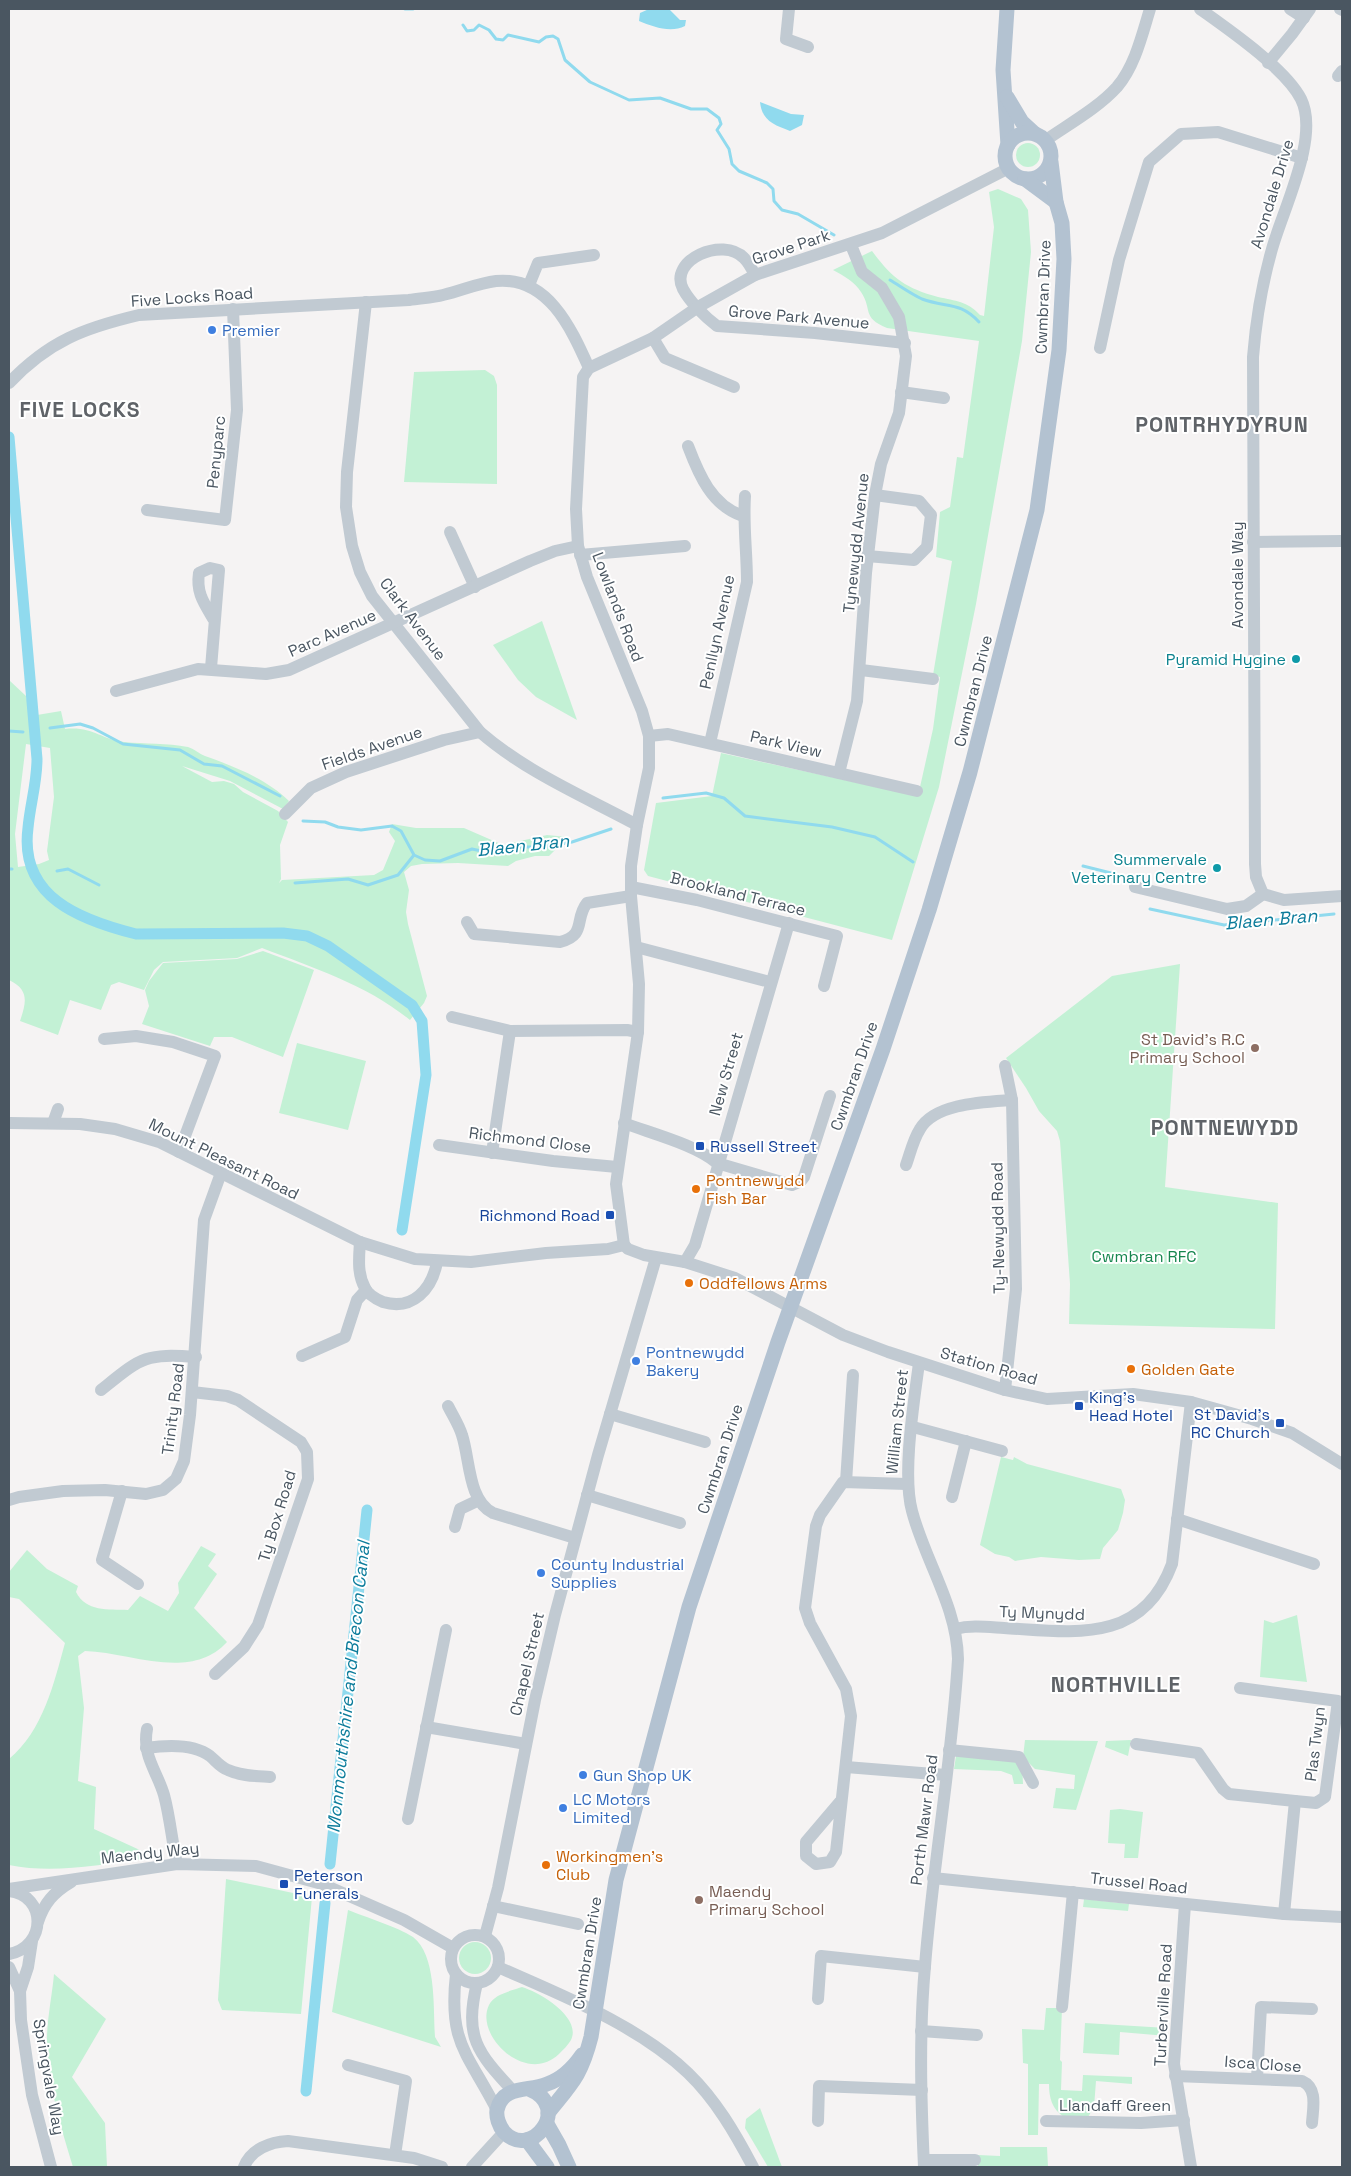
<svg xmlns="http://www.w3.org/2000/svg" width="1351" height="2176" font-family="'Space Grotesk',sans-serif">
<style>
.green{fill:#c3f1d5;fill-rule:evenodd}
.water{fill:#90daee}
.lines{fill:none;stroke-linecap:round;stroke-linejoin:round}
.stream{stroke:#90daee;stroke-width:3}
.canal{stroke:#90daee;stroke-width:11}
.minor{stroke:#c1cad2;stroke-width:12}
.major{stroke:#b3c2d1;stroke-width:15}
.shop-dot{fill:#3f7fe0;stroke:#fff;stroke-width:2}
.culture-dot{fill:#0f9aa8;stroke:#fff;stroke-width:2}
.education-dot{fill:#8d6e63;stroke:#fff;stroke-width:2}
.transit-dot{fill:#1a4fb4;stroke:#fff;stroke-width:2}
.food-dot{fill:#e8710a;stroke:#fff;stroke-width:2}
.labels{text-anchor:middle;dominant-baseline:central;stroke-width:4;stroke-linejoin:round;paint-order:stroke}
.street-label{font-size:16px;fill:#4a5661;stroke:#fff}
.shop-label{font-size:16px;fill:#366cbe;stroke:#fff;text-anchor:start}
.culture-label{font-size:16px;fill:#0d838f;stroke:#fff;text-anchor:end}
.education-label{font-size:16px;fill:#785e54;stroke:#fff;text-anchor:end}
.transit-label{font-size:16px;fill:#164399;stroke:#fff;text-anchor:start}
.food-label{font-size:16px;fill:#c56008;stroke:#fff;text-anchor:start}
.park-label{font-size:16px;fill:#17864f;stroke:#fff}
.water-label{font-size:18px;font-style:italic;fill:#0c7c9b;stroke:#fff}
.district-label{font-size:21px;font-weight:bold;letter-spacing:1px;fill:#5f6368;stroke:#fff}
</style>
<rect width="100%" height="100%" fill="#f5f3f3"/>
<!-- green -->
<g class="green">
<circle cx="1028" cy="155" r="12"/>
<path d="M998,189L1021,199L1028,210L1031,252L1022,341L976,604L939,787L892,940L648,876L644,870L656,803L712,796L721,753L918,796L933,729L940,677L933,675L952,561L936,557L940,512L950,507L957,457L963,458L979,341L887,328C861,317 873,310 861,292C855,282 844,276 833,270L872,251C892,278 905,288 938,297C956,301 967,301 980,315L984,316L994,227L989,192Z"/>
<path d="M485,370L494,376L497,385V484L404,482L414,372Z"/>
<path d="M542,621L577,720L536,697L518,680L493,645Z"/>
<path d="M9,680L26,696L31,716L61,711L65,729C92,726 100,739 124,742C145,744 167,743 188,747C195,749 199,754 205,756C233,766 267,779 289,801L283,809L230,781L182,766L212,782L224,781L234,784L243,792L278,811L288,822L280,845L281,879L279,883L282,880L374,875L383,870L395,841L389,832L392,824L416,828H464L503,845L547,835L567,837L568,843L558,847L549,856H535L516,861L508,866L458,863L422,864L411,866L404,872L409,890L406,912L408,924L427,996L424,1003L410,1020C367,985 314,968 262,948L237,958L163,962L154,970L144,990L119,982L111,985L101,1010L70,1000L58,1035L20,1021C26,1003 30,990 9,980ZM26,744L50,748L54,797L47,851L49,860L39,864L18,867L15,834Z"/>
<path d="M263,951L314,970L283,1057L232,1037H214L210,1046L142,1024L149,1006L145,990L149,981L163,963L237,959Z"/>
<path d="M1180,964L1165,1187L1278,1203L1275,1329L1069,1324L1070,1284L1060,1141L1057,1131L1039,1111L1026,1088L1006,1058L1112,976Z"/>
<path d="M297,1043L366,1061L348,1130L279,1113Z"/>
<path d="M1001,1457L1013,1460L1014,1457L1027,1464L1121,1489L1125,1500L1123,1513L1118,1530L1103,1548L1100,1559L1079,1560L1041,1557L1015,1561L1009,1557L995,1554L980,1545Z"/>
<path d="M201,1546L216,1554L208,1566L217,1574L194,1608L227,1642C191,1682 129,1652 85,1651L78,1656L84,1708L78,1781L96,1787L94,1829L142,1851V1859C98,1865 53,1874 9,1865V1759C43,1731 54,1683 65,1643L19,1599L9,1597V1572L27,1550L47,1569L78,1586L76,1592C86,1612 108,1609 128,1610L140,1596L168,1611L179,1593L178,1583Z"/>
<path d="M1297,1615L1307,1682L1260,1677L1264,1620L1273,1623Z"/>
<path d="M1025,1740L1098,1741L1076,1810L1053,1808L1056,1788L1074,1789L1075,1775L1035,1769L1023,1757Z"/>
<path d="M1131,1740L1128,1756L1105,1747L1106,1741Z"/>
<path d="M956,1756L1017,1760L1022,1764L1023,1784H1014L1012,1775L1001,1771L954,1769Z"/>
<path d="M1120,1809L1143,1812L1138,1858H1124L1125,1844L1108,1843L1110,1810Z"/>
<path d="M226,1879L312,1897L301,2014L222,2010L218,2000Z"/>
<path d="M1084,1899L1129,1904L1128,1911L1083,1907Z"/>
<path d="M348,1910C365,1917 398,1927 413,1937C437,1955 433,2009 435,2037L441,2047L332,2012Z"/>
<circle cx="475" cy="1958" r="16"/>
<path d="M54,1974L106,2019L72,2077L105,2123L107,2167H73C61,2128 49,2088 47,2047C46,2023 52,1997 54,1974Z"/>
<path d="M522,1987C539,1992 582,2017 571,2040C568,2045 563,2050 559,2054C526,2086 474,2035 489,2005C494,1994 511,1991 522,1987Z"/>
<path d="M1046,2008H1062L1060,2060L1062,2062L1061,2090L1082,2091L1083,2075L1132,2077V2084L1096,2081L1094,2107L1088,2117H1064C1052,2109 1049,2098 1049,2084H1039L1038,2135H1028V2064L1023,2063L1022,2029L1044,2030Z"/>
<path d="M1085,2023L1167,2028V2036L1120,2032L1119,2055L1083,2053Z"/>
<path d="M760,2108L782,2167H768L745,2128L746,2119Z"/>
<path d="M1000,2147H1047L1048,2167H978V2155L1000,2156Z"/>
</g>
<!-- water -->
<g class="water">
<path d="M649,9H669L680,20H686L685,26C671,33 653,27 639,21L640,13Z"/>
<path d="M760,102L791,114L804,115L802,125L790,131C774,125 762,121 760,102Z"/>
</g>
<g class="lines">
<!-- stream -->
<g class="stream">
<path d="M405,9H413"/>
<path d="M463,25L467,31L474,30L479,25L489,30L496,39L503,40L508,35L539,42L546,37L553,36L558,39L565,60L590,82L629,100L660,98L691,109H707L719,118L721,124L717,130L729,149L732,164L739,171L767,183L773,189L774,201L782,210L798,214L834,235"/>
<path d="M890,280C900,286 911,294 922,299C946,308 960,301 979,322"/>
<path d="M50,728L80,724L93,728L123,744L180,750L204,764L222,766L280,796"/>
<path d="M9,731L23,732"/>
<path d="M663,798L706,793L724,798L745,816L832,827L875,837L913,862"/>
<path d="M303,821L325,822L338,827L361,830L392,826L401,831L414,855L425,860L440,861L472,849L486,852L505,851L511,847H542L572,842L611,829"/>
<path d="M1083,866L1115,874"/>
<path d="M9,869H12"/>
<path d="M57,871L68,869L99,885"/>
<path d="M295,883L348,879L368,885L398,875L414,855"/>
<path d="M1150,909L1224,925L1334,914"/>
</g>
<!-- canal -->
<g class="canal">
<path d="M9,437L37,759C37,783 30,805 28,828C19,897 80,920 136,934L283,933L307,936L328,946L412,1005L422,1021L426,1075L402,1230"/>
<path d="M330,1864L367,1510"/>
<path d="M306,2091L325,1903"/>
</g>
<!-- minor -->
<g class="minor">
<path d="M789,9L786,39L808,47"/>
<path d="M1200,9C1228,29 1286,69 1301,99C1320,137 1283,209 1272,249C1262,284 1256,320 1253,357L1255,864L1256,877L1263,894"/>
<path d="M1290,9L1304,18"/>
<path d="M1340,9L1342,10"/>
<path d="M1268,63L1292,34L1310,9"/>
<path d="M1338,76L1342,71"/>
<path d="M1046,140C1069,124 1098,108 1117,87C1135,66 1142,35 1150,9"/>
<path d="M755,275C752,269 749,263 744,258C723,236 668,260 683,289C690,302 705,317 717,326L815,333L905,343"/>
<path d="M529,285L538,263L594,255"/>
<path d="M366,302L347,472L346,507L352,546L360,572L372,596L480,732C526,772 583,796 637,825"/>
<path d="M653,338L665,358L734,387"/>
<path d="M1100,348L1119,260L1149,162L1181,134L1218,132L1302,158"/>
<path d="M9,383C49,341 84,328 139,315L409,300C420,298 432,298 443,295C461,291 478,283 496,281C548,276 571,328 589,368"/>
<path d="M901,392L944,398"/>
<path d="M688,446C699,475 712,506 743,516"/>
<path d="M147,510L225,520L237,410L233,309"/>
<path d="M450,532L475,587"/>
<path d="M1253,542L1342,541"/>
<path d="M580,555L685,546"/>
<path d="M867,556L914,560L927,547L931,515L919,501L875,495"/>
<path d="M211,668L219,570L210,568L199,573C196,593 204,603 214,620"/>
<path d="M861,670L933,679"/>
<path d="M116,691L198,669L266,674L289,670L530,561L555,551L578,546"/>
<path d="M649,736L668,734L917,791"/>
<path d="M710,743L747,582C747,553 743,525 745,496"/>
<path d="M839,773L857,701L866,573L875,495L881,464L899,413L906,356L899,317L882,288L862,272L851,245"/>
<path d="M285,814L311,788L346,772L444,740L480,732"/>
<path d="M631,887L697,900L837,936L824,986"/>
<path d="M1135,887L1227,909L1246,906L1263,894L1284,900L1342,896"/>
<path d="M467,922L474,934L560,942C587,935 574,919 587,903L631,896"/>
<path d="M636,947L770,982"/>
<path d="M452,1017L510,1031L627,1030L638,1032"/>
<path d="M104,1039L136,1036L173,1042L215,1056L179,1152"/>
<path d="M1005,1066L1012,1100L1016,1289L1005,1390"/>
<path d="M9,1123L80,1124L115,1129L159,1142L360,1242L415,1259L471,1262L546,1253L608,1249L624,1245"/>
<path d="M53,1123L58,1109"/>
<path d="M624,1123C650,1133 697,1145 717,1163L792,1185L801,1181L804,1177L830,1096"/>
<path d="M439,1145L553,1161L617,1167"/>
<path d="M492,1153L510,1031"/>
<path d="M906,1165C910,1154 913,1140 920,1129C935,1103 985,1102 1012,1100"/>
<path d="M360,1242C359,1257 357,1274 365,1288C368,1295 376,1299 383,1302C413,1311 432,1289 437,1262"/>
<path d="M624,1245L616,1184L638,1032L639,984L631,896V866L637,825L649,768V736L642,711L587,577L578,546L576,509L583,377L589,368L653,338L698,307L755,275L882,233L1009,168"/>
<path d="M624,1245L628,1249L644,1255L685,1262L735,1278L843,1335L888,1352L1005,1390L1047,1399L1133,1394L1191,1402L1252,1419L1292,1433L1342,1464"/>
<path d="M685,1262L695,1245L789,923"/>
<path d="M302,1356L345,1337L357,1300L366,1290"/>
<path d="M919,1363C914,1402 902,1474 912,1511C925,1561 957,1606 958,1659C952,1762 933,1863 925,1966C919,2033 921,2100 924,2167"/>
<path d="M101,1390C141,1358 144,1353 196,1357"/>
<path d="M192,1392L227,1396L238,1400L301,1442L307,1452L308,1479L258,1625L244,1647L215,1674"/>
<path d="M448,1406C453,1416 459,1425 462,1435C470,1459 468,1501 493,1513L575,1538"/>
<path d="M610,1414L705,1442"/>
<path d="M913,1427L1002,1451"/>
<path d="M846,1482L853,1375"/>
<path d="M122,1491L102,1560L138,1584"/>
<path d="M587,1495L680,1523"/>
<path d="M952,1497L966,1441"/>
<path d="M9,1500L19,1497L63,1491L105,1490L146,1494L163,1490L176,1479L184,1461L190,1415L204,1220L221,1173"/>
<path d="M1177,1519L1314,1564"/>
<path d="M455,1527L460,1509L479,1500"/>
<path d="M955,1629C971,1625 987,1627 1004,1628C1074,1632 1142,1645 1172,1564L1191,1402"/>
<path d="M1240,1688L1338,1701L1325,1797L1316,1803L1295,1801"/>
<path d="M426,1727L526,1744"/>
<path d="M147,1729C142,1756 157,1771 164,1795C170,1817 172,1842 177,1864"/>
<path d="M1136,1744L1198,1753L1223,1789L1229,1794L1295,1801L1284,1914"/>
<path d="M146,1748C166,1745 193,1743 210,1756C216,1761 220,1767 228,1770C241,1776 256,1776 270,1777"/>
<path d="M949,1750L1019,1757L1033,1783"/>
<path d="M846,1767L946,1775"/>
<path d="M840,1802L806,1842V1856L816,1864L830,1862L836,1852L851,1716L846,1689L810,1623L805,1608L816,1526L820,1515L843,1482L907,1484"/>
<path d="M408,1819L446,1630"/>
<path d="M933,1878L1284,1914L1342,1917"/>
<path d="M9,1889L177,1864L256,1866L322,1884L404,1920L453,1948"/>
<path d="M9,1891C47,1895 47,1947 9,1954"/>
<path d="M1185,1904L1174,2064L1191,2167"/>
<path d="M493,1906L578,1924"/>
<path d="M38,1922C44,1903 54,1892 71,1882"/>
<circle cx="475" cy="1959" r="24"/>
<path d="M485,1936L498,1888L535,1700L555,1615L598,1455L656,1258"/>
<path d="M32,1941L28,1967L20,1991L21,2020L32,2095L51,2167"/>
<path d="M9,1967L20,1991"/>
<path d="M498,1967C561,1995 638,2025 688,2073C716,2100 735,2133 753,2167"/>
<path d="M456,1974C448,2044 468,2053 497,2110"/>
<path d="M477,1983C464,2037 477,2052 513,2091"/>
<path d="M818,1999L821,1956L925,1967"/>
<path d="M1062,2007L1073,1892"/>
<path d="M921,2031L977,2035"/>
<path d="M348,2065L406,2081L395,2155"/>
<path d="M1175,2076L1302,2081C1318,2088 1313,2108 1312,2123"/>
<path d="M1257,2078L1261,2007L1312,2009"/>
<path d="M818,2121L819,2086L922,2090"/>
<path d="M1046,2121L1141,2123L1184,2120"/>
<path d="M924,2160H975"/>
<path d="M244,2167C251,2149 270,2142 288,2141L414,2158L442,2167"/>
<path d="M472,2167L504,2132"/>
</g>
<!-- major -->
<g class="major">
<path d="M1007,9L1003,70L1008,145"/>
<path d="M1007,97L1022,122L1034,133"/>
<circle cx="1028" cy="156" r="23"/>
<path d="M1025,179L1056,202"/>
<path d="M529,2089C573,2107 531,2161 504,2132C499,2126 496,2117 497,2110C503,2084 529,2092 547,2084C562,2079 573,2068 582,2055"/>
<path d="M548,2113C572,2083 581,2076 591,2037L616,1880L689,1607L778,1342L883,1049L929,910L970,772L1037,510L1059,350L1064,259L1062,223L1056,202L1051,162"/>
<path d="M547,2124L559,2145L569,2167"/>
<path d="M527,2140L547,2167"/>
</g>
</g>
<!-- markers -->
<g class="shop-dot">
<circle cx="212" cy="330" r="5"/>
<circle cx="636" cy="1361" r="5"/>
<circle cx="541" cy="1573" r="5"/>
<circle cx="583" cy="1775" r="5"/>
<circle cx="563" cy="1808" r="5"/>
</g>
<g class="culture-dot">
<circle cx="1296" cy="659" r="5"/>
<circle cx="1217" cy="868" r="5"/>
</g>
<g class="education-dot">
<circle cx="1255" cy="1048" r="5"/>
<circle cx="699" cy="1900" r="5"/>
</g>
<g class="transit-dot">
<rect x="695" y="1141" width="10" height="10" rx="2.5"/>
<rect x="605" y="1210" width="10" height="10" rx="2.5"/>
<rect x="1074" y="1401" width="10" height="10" rx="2.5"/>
<rect x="1275" y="1418" width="10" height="10" rx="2.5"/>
<rect x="279" y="1879" width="10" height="10" rx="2.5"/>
</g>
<g class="food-dot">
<circle cx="696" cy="1189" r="5"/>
<circle cx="689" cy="1283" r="5"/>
<circle cx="1131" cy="1369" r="5"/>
<circle cx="546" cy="1865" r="5"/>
</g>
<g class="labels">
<!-- street labels -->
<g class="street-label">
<text transform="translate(1272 194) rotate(-73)">Avondale Drive</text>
<text transform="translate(791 247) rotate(-18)">Grove Park</text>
<text transform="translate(192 297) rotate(-4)">Five Locks Road</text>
<text transform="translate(1043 297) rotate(-88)">Cwmbran Drive</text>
<text transform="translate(799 317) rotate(5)">Grove Park Avenue</text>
<text transform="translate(216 452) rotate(-84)">Penyparc</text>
<text transform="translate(856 543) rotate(-84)">Tynewydd Avenue</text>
<text transform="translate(1237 575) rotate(-90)">Avondale Way</text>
<text transform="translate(618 607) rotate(69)">Lowlands Road</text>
<text transform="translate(413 619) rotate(53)">Clark Avenue</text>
<text transform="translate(717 632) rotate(-78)">Penllyn Avenue</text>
<text transform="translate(332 633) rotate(-24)">Parc Avenue</text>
<text transform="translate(973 691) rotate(-76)">Cwmbran Drive</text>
<text transform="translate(786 744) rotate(13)">Park View</text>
<text transform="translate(372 748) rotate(-19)">Fields Avenue</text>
<text transform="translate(738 894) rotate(14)">Brookland Terrace</text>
<text transform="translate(726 1074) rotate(-74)">New Street</text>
<text transform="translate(854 1076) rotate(-71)">Cwmbran Drive</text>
<text transform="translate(530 1140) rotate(7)">Richmond Close</text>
<text transform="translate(224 1159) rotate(26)">Mount Pleasant Road</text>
<text transform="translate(998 1228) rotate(-91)">Ty-Newydd Road</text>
<text transform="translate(989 1366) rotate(16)">Station Road</text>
<text transform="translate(173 1409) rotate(-83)">Trinity Road</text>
<text transform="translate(897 1422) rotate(-84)">William Street</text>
<text transform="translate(720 1459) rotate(-72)">Cwmbran Drive</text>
<text transform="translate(277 1516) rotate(-73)">Ty Box Road</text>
<text transform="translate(1042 1613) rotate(2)">Ty Mynydd</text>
<text transform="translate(527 1664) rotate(-77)">Chapel Street</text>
<text transform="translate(1315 1744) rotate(-83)">Plas Twyn</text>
<text transform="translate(924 1820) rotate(-83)">Porth Mawr Road</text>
<text transform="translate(150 1853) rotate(-6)">Maendy Way</text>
<text transform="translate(1139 1883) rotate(6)">Trussel Road</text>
<text transform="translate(587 1953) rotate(-81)">Cwmbran Drive</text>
<text transform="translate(1163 2005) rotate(-87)">Turberville Road</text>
<text transform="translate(1263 2064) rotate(4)">Isca Close</text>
<text transform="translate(49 2077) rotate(80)">Springvale Way</text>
<text x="1115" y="2105">Llandaff Green</text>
</g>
<!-- shop labels -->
<g class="shop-label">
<text x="222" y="330">Premier</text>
<text x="646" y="1352">Pontnewydd<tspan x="646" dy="18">Bakery</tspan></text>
<text x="551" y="1564">County Industrial<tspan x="551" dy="18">Supplies</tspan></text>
<text x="593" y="1775">Gun Shop UK</text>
<text x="573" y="1799">LC Motors<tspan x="573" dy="18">Limited</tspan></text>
</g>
<!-- culture labels -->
<g class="culture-label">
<text x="1286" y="659">Pyramid Hygine</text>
<text x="1207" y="859">Summervale<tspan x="1207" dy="18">Veterinary Centre</tspan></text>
</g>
<!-- education labels -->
<g class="education-label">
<text x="1245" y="1039">St David's R.C<tspan x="1245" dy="18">Primary School</tspan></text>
<text x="709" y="1891" text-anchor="start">Maendy<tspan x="709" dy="18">Primary School</tspan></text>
</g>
<!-- transit labels -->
<g class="transit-label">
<text x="710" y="1146">Russell Street</text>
<text x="600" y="1215" text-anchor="end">Richmond Road</text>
<text x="1089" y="1397">King's<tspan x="1089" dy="18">Head Hotel</tspan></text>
<text x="1270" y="1414" text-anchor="end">St David's<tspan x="1270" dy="18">RC Church</tspan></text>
<text x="294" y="1875">Peterson<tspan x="294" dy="18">Funerals</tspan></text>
</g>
<!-- food labels -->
<g class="food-label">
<text x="706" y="1180">Pontnewydd<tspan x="706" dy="18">Fish Bar</tspan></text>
<text x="699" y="1283">Oddfellows Arms</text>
<text x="1141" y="1369">Golden Gate</text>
<text x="556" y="1856">Workingmen's<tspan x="556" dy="18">Club</tspan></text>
</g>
<!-- park labels -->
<g class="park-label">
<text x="1144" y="1256">Cwmbran RFC</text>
</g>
<!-- water labels -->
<g class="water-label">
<text transform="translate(523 845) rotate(-6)">Blaen Bran</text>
<text transform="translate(1271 919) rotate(-5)">Blaen Bran</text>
<text transform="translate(348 1687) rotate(-84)">Monmouthshire and Brecon Canal</text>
</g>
<!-- district labels -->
<g class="district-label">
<text x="80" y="409">FIVE LOCKS</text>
<text x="1222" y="424">PONTRHYDYRUN</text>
<text x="1225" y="1127">PONTNEWYDD</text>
<text x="1116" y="1684">NORTHVILLE</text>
</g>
</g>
<!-- border -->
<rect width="1351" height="2176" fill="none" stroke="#4a5661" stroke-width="20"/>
</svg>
